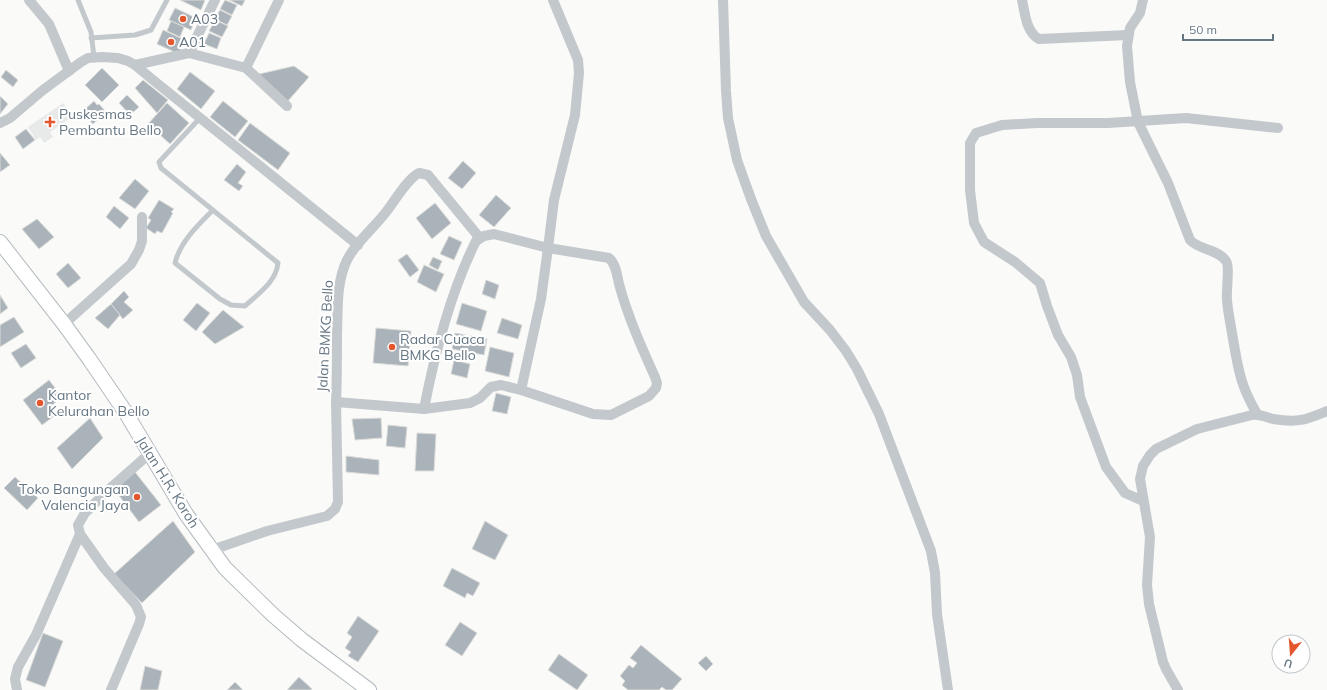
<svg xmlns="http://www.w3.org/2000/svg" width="1327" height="690" font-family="Mulish,sans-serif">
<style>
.built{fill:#e8e9e9}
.building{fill:#aab3b9;stroke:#dcdcda}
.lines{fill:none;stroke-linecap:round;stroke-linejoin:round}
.secondary-casing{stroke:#b3babf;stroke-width:16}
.service{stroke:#c3c8cc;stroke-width:5}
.minor{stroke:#c3c8cc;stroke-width:10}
.secondary{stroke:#fff;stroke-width:14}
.poi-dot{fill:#e4572e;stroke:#fff;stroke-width:1.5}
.labels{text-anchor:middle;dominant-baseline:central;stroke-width:4;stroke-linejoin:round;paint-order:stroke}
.poi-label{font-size:14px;fill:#657683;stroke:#fff;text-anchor:start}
.street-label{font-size:14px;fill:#657683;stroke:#fff}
</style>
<rect width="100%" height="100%" fill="#fafaf8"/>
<!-- built -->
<path class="built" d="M63,103L72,117L50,132L53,137L44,143L40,137L36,140L28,127Z"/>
<!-- building -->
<g class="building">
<path d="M180,0H205L201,10Z"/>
<path d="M225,0L237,5L232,15L220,9Z"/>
<path d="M229,0H245L242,6Z"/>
<path d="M175,8L196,18L191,30L169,20Z"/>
<path d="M220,10L232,16L227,25L215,19Z"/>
<path d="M215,20L228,26L222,37L209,31Z"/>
<path d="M171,21L184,27L180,37L167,31Z"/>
<path d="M163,30L185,40L179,54L157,44Z"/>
<path d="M209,33L221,38L217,49L204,44Z"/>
<path d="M294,66L309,77L287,102L255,75Z"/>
<path d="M102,68L119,85L102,102L85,85Z"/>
<path d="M6,70L18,80L13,87L1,77Z"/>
<path d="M190,72L215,91L201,109L177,89Z"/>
<path d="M143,80L168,100L157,113L135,88Z"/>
<path d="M127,95L139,107L130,115L119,103Z"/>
<path d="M0,96L8,104L0,114Z"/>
<path d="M94,101L97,105L99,104L106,112L93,124L82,112Z"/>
<path d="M223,101L248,121L235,137L210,117Z"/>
<path d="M167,103L189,123L170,144L148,124Z"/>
<path d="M250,123L290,153L278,170L238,140Z"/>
<path d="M26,129L35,140L23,149L15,137Z"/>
<path d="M0,153L10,165L0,172Z"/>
<path d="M463,161L476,173L462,189L448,178Z"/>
<path d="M237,164L246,172L238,183L243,186L239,191L224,180Z"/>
<path d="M135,179L149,191L135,209L119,198Z"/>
<path d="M496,195L511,208L494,227L479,215Z"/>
<path d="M159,200L174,209L171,212L173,213L162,233L157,231L155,234L146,228L151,220L148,218Z"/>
<path d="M435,203L451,223L432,239L416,218Z"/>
<path d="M114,206L129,218L120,229L106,217Z"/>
<path d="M37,219L54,237L39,249L22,229Z"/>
<path d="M449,236L462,242L454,260L440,254Z"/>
<path d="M407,254L419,270L410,277L398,260Z"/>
<path d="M433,257L442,261L438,270L429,265Z"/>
<path d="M68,263L81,278L68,288L56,274Z"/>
<path d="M424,265L444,274L436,292L417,282Z"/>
<path d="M486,280L499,285L495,299L482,294Z"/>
<path d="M124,291L129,297L124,302L133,310L123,319L111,304Z"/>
<path d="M0,295L8,308L0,314Z"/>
<path d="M197,303L210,313L196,331L183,320Z"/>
<path d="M462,303L487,311L481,331L456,324Z"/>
<path d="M111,304L120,315L108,329L95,318Z"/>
<path d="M223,310L244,327L215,344L202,332Z"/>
<path d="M14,317L24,332L0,347V325Z"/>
<path d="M502,318L522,325L518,339L497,333Z"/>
<path d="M376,328L411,331L408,366L373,363Z"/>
<path d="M455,333L487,339L484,355L452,349Z"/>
<path d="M26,344L36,358L21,368L11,353Z"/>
<path d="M490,347L514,353L509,377L485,371Z"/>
<path d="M454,360L470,364L467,378L451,374Z"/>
<path d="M49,380L62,397L51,406L57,414L42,425L23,400Z"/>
<path d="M496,393L511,397L507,414L492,411Z"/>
<path d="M90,418L103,438L72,469L57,448Z"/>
<path d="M381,418L382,438L355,440L352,419Z"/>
<path d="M388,425L407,427L405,448L386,446Z"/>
<path d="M417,433L436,434L434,471H415Z"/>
<path d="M346,456L379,460V475L346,472Z"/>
<path d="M135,472L161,505L139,522L114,489Z"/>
<path d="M15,477L38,498L27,510L4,488Z"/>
<path d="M173,521L195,552L142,603L114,574Z"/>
<path d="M485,521L508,535L495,560L472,549Z"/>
<path d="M452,568L480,583L473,596L467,593L465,598L443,586Z"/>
<path d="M358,616L379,631L358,662L348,656L351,652L345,648L352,637L347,633Z"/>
<path d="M460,622L477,633L462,656L445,645Z"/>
<path d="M43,633L63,641L45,687L26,680Z"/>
<path d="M641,645L682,679L672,690H666L662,687L659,690H628L622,685L625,681L620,676L629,665L633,668L637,663L630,658Z"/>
<path d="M559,654L588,675L577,690L548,670Z"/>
<path d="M706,656L713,664L706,671L698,663Z"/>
<path d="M145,666L162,671L158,690H140Z"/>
<path d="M299,677L312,689L311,690H287Z"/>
<path d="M235,682L243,690H227Z"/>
</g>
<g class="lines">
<!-- secondary casing -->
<g class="secondary-casing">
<path id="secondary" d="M0,242L64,324L90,360L126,413L186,514L225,568L273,615L302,640L369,690"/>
</g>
<!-- service -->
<g class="service">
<path d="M78,0L91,32L94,57"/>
<path d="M91,38L135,35L151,30L167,0"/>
<path d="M200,118L159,162L161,168L278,263C276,282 259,293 245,306L231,305L220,299L175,263C180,242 198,225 213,210"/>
</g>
<!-- minor -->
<g class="minor">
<path d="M29,0L49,24L69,71"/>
<path d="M723,0L726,91L728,118L737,160L751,199L766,236L804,302L830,330L846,351L857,369L879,414L931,551L935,573L937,614L948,690"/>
<path d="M1022,0C1025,13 1026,32 1039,39L1128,35"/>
<path d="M1143,0L1140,13L1130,28L1127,46L1130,82L1138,122L1168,183L1190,240C1199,250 1218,249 1226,261C1230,266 1226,291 1227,300C1228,313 1231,326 1233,339C1236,355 1238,372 1244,387C1247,396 1252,405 1257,414"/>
<path d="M189,53L215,0"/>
<path d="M135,65L189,53L246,68L287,106"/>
<path d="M246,68L279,0"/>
<path d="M0,123L10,118L43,90L81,62L88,58L102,57L118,58L128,61L135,65L153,80L358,245"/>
<path d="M64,324L131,264L139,250L142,241V217"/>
<path d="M336,402C337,379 337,357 337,334C338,309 336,283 347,260C356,242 374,228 386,212C394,202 408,178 419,173L428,175L479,237"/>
<path d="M424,409C435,352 450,293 476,241L484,236L494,234L548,248L554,200L575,115L579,73L578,60L553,0"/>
<path d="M1143,501L1125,493L1106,467L1080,397L1077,375L1071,357L1058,335L1047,306L1040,283L1015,262L984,242L974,223L970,190V143L976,133L1002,125L1037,123H1108L1186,118L1278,128"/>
<path d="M212,550L267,531L327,516L335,509L338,502L336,402L424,409L470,403L480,398L491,387L501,385L521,390L593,414L611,415L649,396L656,388L657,383L655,377C641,346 628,317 619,284C617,275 616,264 609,258L548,248L541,299L521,390"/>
<path d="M17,690L15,679L18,667L36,635L80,534"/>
<path d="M111,690L139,624L141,617L136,605L104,568L80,534L78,525L85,513L106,492L149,454"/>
<path d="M1178,690L1166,669L1163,662L1149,604L1147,585L1150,537L1140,479L1143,466L1150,455L1156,449L1197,429L1252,415C1259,414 1266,417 1273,419C1298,423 1305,420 1327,411"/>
</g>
<!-- secondary -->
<use href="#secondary" class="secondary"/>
</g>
<!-- markers -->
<g class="poi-dot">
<circle cx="183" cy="19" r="4"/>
<circle cx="171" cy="42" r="4"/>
<path d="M48 116h4v4h4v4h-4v4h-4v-4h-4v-4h4z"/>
<circle cx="392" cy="347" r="4"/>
<circle cx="40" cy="403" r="4"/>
<circle cx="137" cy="497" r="4"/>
</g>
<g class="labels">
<!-- poi labels -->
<g class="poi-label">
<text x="191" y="19">A03</text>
<text x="179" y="42">A01</text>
<text x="59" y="114">Puskesmas<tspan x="59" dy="16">Pembantu Bello</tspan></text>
<text x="400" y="339">Radar Cuaca<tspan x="400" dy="16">BMKG Bello</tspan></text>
<text x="48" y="395">Kantor<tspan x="48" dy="16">Kelurahan Bello</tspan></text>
<text x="129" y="489" text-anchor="end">Toko Bangungan<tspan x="129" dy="16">Valencia Jaya</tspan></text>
</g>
<!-- street labels -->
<g class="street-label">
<text transform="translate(325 336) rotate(-87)">Jalan BMKG Bello</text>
<text transform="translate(168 482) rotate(58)">Jalan H.R. Koroh</text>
</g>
</g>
<!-- north arrow -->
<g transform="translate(1291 654) rotate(197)"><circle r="19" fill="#ffffff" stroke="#c1c8cd"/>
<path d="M0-3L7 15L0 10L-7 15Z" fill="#e4572e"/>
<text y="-6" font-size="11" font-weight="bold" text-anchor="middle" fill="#657683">U</text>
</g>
<!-- scale -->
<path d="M1183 34v6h90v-6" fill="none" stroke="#657683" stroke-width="2"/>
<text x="1189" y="34" font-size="12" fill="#657683" stroke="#ffffff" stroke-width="3" paint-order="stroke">50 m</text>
</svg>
